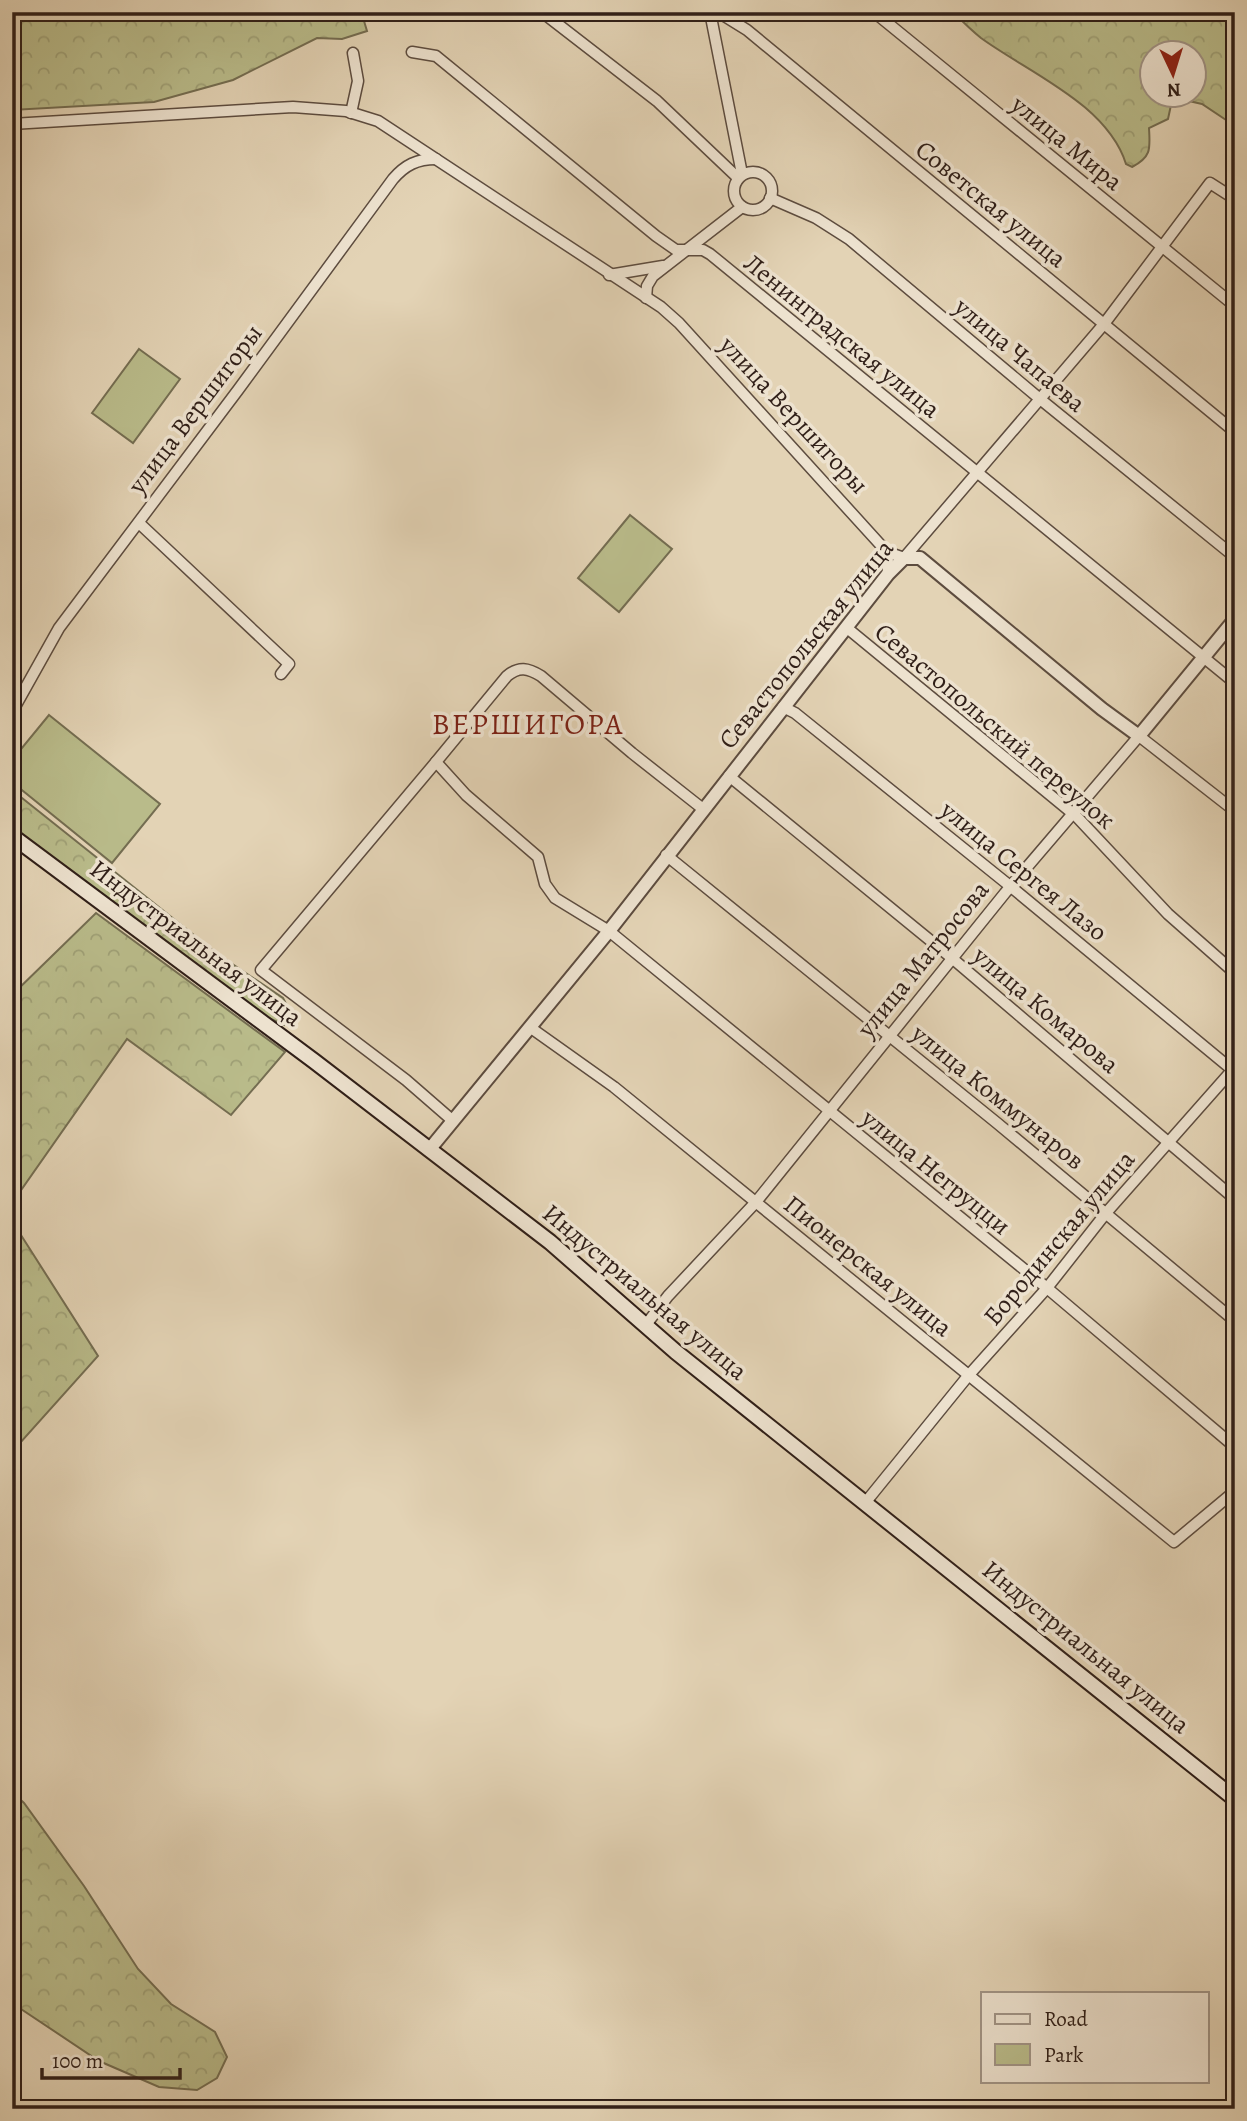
<svg xmlns="http://www.w3.org/2000/svg" width="1247" height="2121" font-family="Alegreya,serif">
<style>
.forest{fill:url(#forest-crowns);stroke:#746d51;stroke-width:2;fill-rule:evenodd}
.green{fill:#b9bb8a;stroke:#746d51;stroke-width:2}
.lines{fill:none;stroke-linecap:round;stroke-linejoin:round}
.minor-casing{stroke:#5d4c3f;stroke-width:13}
.tertiary-casing{stroke:#5d4c3f;stroke-width:16}
.secondary-casing{stroke:#301f18;stroke-width:18}
.minor{stroke:#ede2cf;stroke-width:10}
.tertiary{stroke:#ede2cf;stroke-width:12}
.secondary{stroke:#ede2cf;stroke-width:14}
.labels{text-anchor:middle;dominant-baseline:central;stroke-width:7;stroke-linejoin:round;paint-order:stroke}
.street-label{font-size:26px;fill:#301f18;stroke:#ede2cf}
.quarter-label{font-size:30px;letter-spacing:2px;fill:#7a1f14;stroke:#ede2cf}
</style>
<defs>
<pattern id="forest-crowns" width="20" height="18" patternUnits="userSpaceOnUse" patternTransform="scale(1.75)"><rect width="20" height="18" fill="#b9bb8a"/><path d="M2 6a3 3 0 1 1 6 0M12 15a3 3 0 1 1 6 0" fill="none" stroke="#9fa076"/></pattern>
</defs>
<rect width="100%" height="100%" fill="#e3d3b5"/>
<filter id="stains"><feTurbulence type="fractalNoise" baseFrequency=".00286" numOctaves="4"/><feColorMatrix values="0 0 0 0 .2 0 0 0 0 .09 0 0 0 0 .02 0 0 0 .5 -.17"/></filter>
<radialGradient id="worn" r=".72"><stop offset=".6" stop-color="#630" stop-opacity="0"/><stop offset="1" stop-color="#630" stop-opacity=".3"/></radialGradient>
<!-- forest -->
<g class="forest">
<path d="M12,12H377L364,21L367,31L342,39L317,38L233,80L154,102L12,110Z"/>
<path d="M953,12H1235V126L1202,104L1180,99L1171,105L1168,119L1149,128C1150,148 1152,157 1132,167L1126,164C1107,104 1029,73 981,38C971,30 962,21 953,12ZM1194,52V94H1152V52Z"/>
<path d="M12,790L219,955L283,998L291,1013L288,1021L284,1025L256,1012L12,830Z"/>
<path d="M96,913L285,1052L231,1115L127,1039L12,1203V995Z"/>
<path d="M12,1221L98,1356L12,1452Z"/>
<path d="M12,1792L24,1803L84,1886L138,1969L171,2004L215,2032L227,2057L217,2078L197,2090L159,2087L99,2061L12,2003Z"/>
</g>
<!-- green -->
<g class="green">
<path d="M139,349L180,379L133,443L92,413Z"/>
<path d="M630,515L672,549L619,612L578,578Z"/>
<path d="M49,715L160,804L112,863L12,782V760Z"/>
</g>
<g class="lines">
<!-- minor casing -->
<g class="minor-casing">
<g id="minor">
<path d="M542,12L657,101L738,178"/>
<path d="M710,12L742,174"/>
<path d="M718,12L747,30L1235,432"/>
<path d="M874,12L1235,306"/>
<path d="M412,52L436,56L656,236L676,250H703L710,254L1235,683"/>
<path d="M351,113L358,81L353,53"/>
<path d="M12,124L293,107L346,111L378,121L661,307L679,323L887,552L888,574"/>
<circle cx="753" cy="191" r="19"/>
<path d="M770,198L816,218L849,239L1040,399L1235,557"/>
<path d="M609,275L663,266"/>
<path d="M646,298L647,286L653,276L742,207"/>
<path d="M139,523L289,664L281,674"/>
<path d="M887,552L904,558L1104,324L1210,183L1235,199"/>
<path d="M847,628L1077,817L1168,914L1235,973"/>
<path d="M783,707L795,713L1010,886L1235,1072"/>
<path d="M12,712L59,628L83,596L238,390L393,179C405,165 417,159 436,159"/>
<path d="M436,762L261,970L406,1080L452,1120"/>
<path d="M729,776L953,959L1235,1199"/>
<path d="M703,809L632,753L541,676C528,668 519,666 507,676L436,762L466,795L538,857L545,884L555,898L609,931L1047,1288L1235,1447"/>
<path d="M666,855L997,1123L1235,1321"/>
<path d="M531,1028L614,1087L1174,1542L1235,1491"/>
<path d="M645,1326L668,1296L756,1202L1005,893L1139,736L1235,811"/>
<path d="M865,1503L968,1376L1047,1288L1106,1213L1235,1067"/>
</g>
</g>
<!-- tertiary casing -->
<g class="tertiary-casing">
<path id="tertiary" d="M429,1150L609,931L888,574L904,558H920L1102,709L1139,736L1235,619"/>
</g>
<!-- secondary casing -->
<g class="secondary-casing">
<path id="secondary" d="M12,836L314,1061L550,1242L676,1352L1235,1799"/>
</g>
<!-- minor -->
<use href="#minor" class="minor"/>
<!-- tertiary -->
<use href="#tertiary" class="tertiary"/>
<!-- secondary -->
<use href="#secondary" class="secondary"/>
</g>
<g class="labels">
<!-- street labels -->
<g class="street-label">
<text transform="translate(1067 143) rotate(39)">улица Мира</text>
<text transform="translate(991 204) rotate(39)">Советская улица</text>
<text transform="translate(842 336) rotate(39)">Ленинградская улица</text>
<text transform="translate(1020 355) rotate(40)">улица Чапаева</text>
<text transform="translate(195 409) rotate(-53)">улица Вершигоры</text>
<text transform="translate(794 415) rotate(47)">улица Вершигоры</text>
<text transform="translate(806 644) rotate(-51)">Севастопольская улица</text>
<text transform="translate(995 726) rotate(40)">Севастопольский переулок</text>
<text transform="translate(1024 871) rotate(39)">улица Сергея Лазо</text>
<text transform="translate(196 943) rotate(37)">Индустриальная улица</text>
<text transform="translate(923 959) rotate(-51)">улица Матросова</text>
<text transform="translate(1046 1010) rotate(40)">улица Комарова</text>
<text transform="translate(998 1097) rotate(39)">улица Коммунаров</text>
<text transform="translate(936 1172) rotate(39)">улица Негруцци</text>
<text transform="translate(1059 1238) rotate(-50)">Бородинская улица</text>
<text transform="translate(868 1266) rotate(39)">Пионерская улица</text>
<text transform="translate(645 1292) rotate(40)">Индустриальная улица</text>
<text transform="translate(1086 1647) rotate(39)">Индустриальная улица</text>
</g>
<!-- quarter labels -->
<g class="quarter-label">
<text x="528" y="724">ВЕРШИГОРА</text>
</g>
</g>
<!-- margin -->
<rect width="1247" height="2121" fill="none" stroke="#e3d3b5" stroke-width="42"/>
<rect x="14" y="14" width="1219" height="2093" fill="none" stroke="#301f18" stroke-width="3.5"/>
<rect x="21" y="21" width="1205" height="2079" fill="none" stroke="#301f18" stroke-width="2"/>
<!-- legend -->
<rect x="981" y="1992" width="228" height="91" fill="#ede2cf" stroke="#a19486" stroke-width="2"/>
<rect x="995" y="2014" width="35" height="10" fill="#ede2cf" stroke="#a19486" stroke-width="2"/>
<text x="1044" y="2026" font-size="21" fill="#301f18">Road</text>
<rect x="995" y="2044" width="35" height="21" fill="#b9bb8a" stroke="#a19486" stroke-width="2"/>
<text x="1044" y="2062" font-size="21" fill="#301f18">Park</text>
<!-- north arrow -->
<g transform="translate(1173 74) rotate(176)"><circle r="33" fill="#ede2cf" stroke="#a19486" stroke-width="2"/>
<path d="M0-5L12 26L0 18L-12 26Z" fill="#8f2418"/>
<text y="-10" font-size="19" font-weight="bold" text-anchor="middle" fill="#301f18">N</text>
</g>
<!-- scale -->
<path d="M42 2068v10h138v-10" fill="none" stroke="#301f18" stroke-width="3.5"/>
<text x="52" y="2068" font-size="21" fill="#301f18" stroke="#ede2cf" stroke-width="5" paint-order="stroke">100 m</text>
<rect width="100%" height="100%" filter="url(#stains)"/>
<rect width="100%" height="100%" fill="url(#worn)"/>
</svg>
